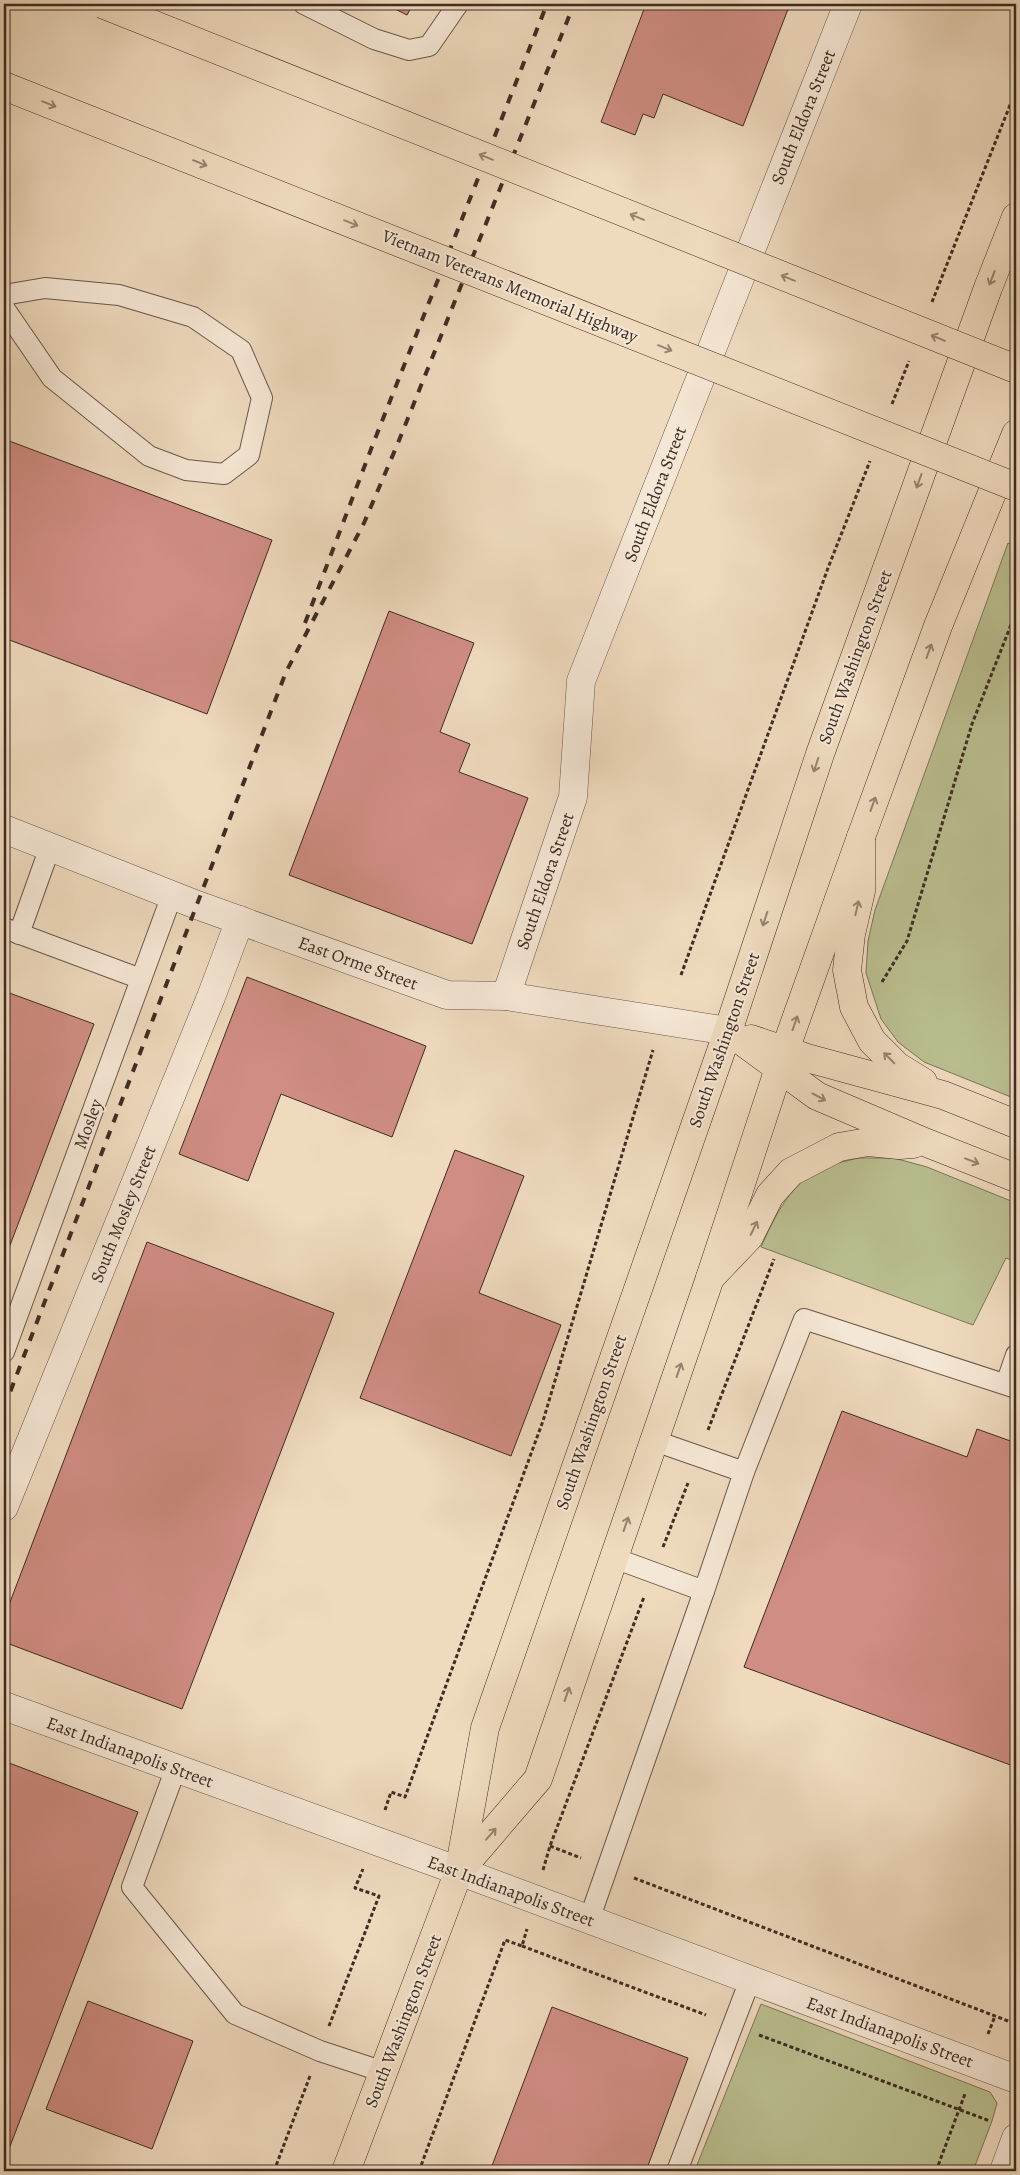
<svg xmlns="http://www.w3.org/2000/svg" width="1020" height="2175" font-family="Alegreya,serif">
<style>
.green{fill:#babf90;stroke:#7c765a}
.building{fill:#d08d83;stroke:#3e2c23}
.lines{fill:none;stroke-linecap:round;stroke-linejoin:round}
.lane-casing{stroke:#6a584a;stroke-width:22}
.street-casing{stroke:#6a584a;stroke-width:29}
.primary-casing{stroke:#3e2c23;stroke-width:29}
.highway-casing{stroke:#3e2c23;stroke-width:29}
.path{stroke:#3e2c23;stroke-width:3;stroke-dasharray:4 2.5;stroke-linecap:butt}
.lane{stroke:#f5e7d5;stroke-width:20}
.street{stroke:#f5e7d5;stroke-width:28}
.primary{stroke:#efdabe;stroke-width:28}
.highway{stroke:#efdabe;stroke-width:28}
.rail{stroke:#3e2c23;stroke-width:4;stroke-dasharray:9 9;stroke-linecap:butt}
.highway-bridge-casing{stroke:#3e2c23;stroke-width:29;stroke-linecap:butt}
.highway-bridge{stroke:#efdabe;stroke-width:28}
.oneway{stroke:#968370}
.labels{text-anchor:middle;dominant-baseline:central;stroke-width:4;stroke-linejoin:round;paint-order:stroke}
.street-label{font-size:18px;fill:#3e2c23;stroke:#f5e7d5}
</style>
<rect width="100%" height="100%" fill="#efdabe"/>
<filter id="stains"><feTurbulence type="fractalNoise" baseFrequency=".004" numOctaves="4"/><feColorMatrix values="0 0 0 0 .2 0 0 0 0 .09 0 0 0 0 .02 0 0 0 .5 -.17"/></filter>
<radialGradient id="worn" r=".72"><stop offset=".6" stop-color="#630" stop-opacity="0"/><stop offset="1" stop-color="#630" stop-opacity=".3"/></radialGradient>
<!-- green -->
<g class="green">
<path d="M1008,543L1016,546V1099L924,1062L898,1042L881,1019L866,973L868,941L875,910Z"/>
<path d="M858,1158H894L927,1167L1016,1203V1262L1006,1258L973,1325L761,1247C775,1216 791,1181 825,1167C835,1163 848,1161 858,1158Z"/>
<path d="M761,2004L990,2092L997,2103L992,2121L973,2171H713L697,2165Z"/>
</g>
<!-- building -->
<g class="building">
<path d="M385,4H413L407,15Z"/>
<path d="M646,4H790L743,126L663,94L654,118L643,114L635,135L601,122Z"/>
<path d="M4,439L272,540L207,714L4,638Z"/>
<path d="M389,611L474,643L440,732L470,744L459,772L528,798L472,944L289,875Z"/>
<path d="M247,977L426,1046L392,1137L281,1094L248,1181L179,1154Z"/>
<path d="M4,991L94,1024L4,1261Z"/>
<path d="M455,1150L524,1176L479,1293L561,1325L511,1456L360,1398Z"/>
<path d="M147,1242L334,1313L182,1709L4,1642V1618Z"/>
<path d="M842,1411L967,1457L977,1429L1016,1443V1767L744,1667Z"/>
<path d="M4,1761L138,1812L4,2162Z"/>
<path d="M88,2001L193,2041L152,2149L46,2109Z"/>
<path d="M552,2007L688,2058L646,2171H490Z"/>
</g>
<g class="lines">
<!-- lane casing -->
<g class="lane-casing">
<g id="lane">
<path d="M304,4L374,39L409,50L429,46L458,4"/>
<path d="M4,295L45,288L119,295L193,317L241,350L262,398L249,455L224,474L186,470L149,456L52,378L4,308"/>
<path d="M4,928L141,979"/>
<path d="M19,934L50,847"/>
<path d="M4,1352L172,895"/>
<path d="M1006,1384L1016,1355"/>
<path d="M655,1441L744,1472L804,1319L1016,1388"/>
<path d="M614,1558L704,1591L744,1472"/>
<path d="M176,1768L132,1887L235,2014L320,2051L384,2072"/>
<path d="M589,1920L704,1591"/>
<path d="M677,2171L750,1980"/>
</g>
</g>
<!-- street casing -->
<g class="street-casing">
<g id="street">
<path d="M4,829L197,905L447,995L506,996L728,1031"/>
<path d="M506,996L573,797L581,681L848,4"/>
<path d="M4,1507L211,997L240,920"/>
<path d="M4,1706L459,1871L1016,2079"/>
<path d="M1004,2171L1016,2138"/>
</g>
</g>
<!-- primary casing -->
<g class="primary-casing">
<g id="primary">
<path d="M460,1870L538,1779L710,1278L785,1050L861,837L938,626L1016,434"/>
<path d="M346,2171L459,1871L485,1728L728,1031L820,754L988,288L1016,217"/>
</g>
</g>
<!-- highway casing -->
<g class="highway-casing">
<g id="highway">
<path d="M861,837V891L851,934L847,970L854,1007L872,1041L897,1066L923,1082"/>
<path d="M728,1031L817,1096L927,1143L1016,1178"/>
<path d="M751,1039L807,1058L943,1095L1016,1124"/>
<path d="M710,1278L749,1237L770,1195L791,1172L839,1147L868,1142L899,1145L913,1144"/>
</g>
</g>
<!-- path -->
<g class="path">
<path d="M932,302L1016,90"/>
<path d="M892,404L909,361"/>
<path d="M681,975L828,568L870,461"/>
<path d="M882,982L907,941L972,724L1016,612"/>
<path d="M708,1430L774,1259"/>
<path d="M663,1547L688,1483"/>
<path d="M385,1810L391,1792L405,1797L543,1421L653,1050"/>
<path d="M550,1846L581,1858"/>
<path d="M543,1870L550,1846L644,1597"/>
<path d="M634,1878L1016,2024"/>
<path d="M522,1946L706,2015"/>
<path d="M329,2026L379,1896L355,1888L363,1869"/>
<path d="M988,2034L995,2016"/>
<path d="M759,2035L990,2121"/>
<path d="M274,2171L310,2076"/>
<path d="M419,2171L505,1940L522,1946L527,1929"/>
<path d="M936,2171L965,2094"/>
</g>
<!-- lane -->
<use href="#lane" class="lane"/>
<!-- street -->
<use href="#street" class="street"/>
<!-- primary -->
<use href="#primary" class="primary"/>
<!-- highway -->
<use href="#highway" class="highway"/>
<!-- rail -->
<g class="rail">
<path d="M305,623L373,444L547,4"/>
<path d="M4,1408L286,672L364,523L398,443L574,4"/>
</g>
<!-- highway-bridge casing -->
<g class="highway-bridge-casing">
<g id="highway-bridge">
<path d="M102,4L1016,369"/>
<path d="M4,86L1016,487"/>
</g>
</g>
<!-- highway-bridge -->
<use href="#highway-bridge" class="highway-bridge"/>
</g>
<!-- one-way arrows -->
<defs><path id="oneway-shaft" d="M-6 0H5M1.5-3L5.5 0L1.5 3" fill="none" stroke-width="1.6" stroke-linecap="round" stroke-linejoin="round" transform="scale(1.25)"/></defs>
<g class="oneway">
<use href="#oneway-shaft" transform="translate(49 104) rotate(22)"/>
<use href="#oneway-shaft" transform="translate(486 157) rotate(-158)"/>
<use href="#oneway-shaft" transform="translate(200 163) rotate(22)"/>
<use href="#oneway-shaft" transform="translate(637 217) rotate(-158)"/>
<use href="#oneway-shaft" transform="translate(351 223) rotate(22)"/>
<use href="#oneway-shaft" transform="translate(788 278) rotate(-158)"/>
<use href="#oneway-shaft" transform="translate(992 278) rotate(111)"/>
<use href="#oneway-shaft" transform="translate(938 338) rotate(-158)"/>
<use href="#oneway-shaft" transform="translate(665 348) rotate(22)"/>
<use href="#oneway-shaft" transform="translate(919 481) rotate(110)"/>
<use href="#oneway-shaft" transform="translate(929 651) rotate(-70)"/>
<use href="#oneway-shaft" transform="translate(816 765) rotate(108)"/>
<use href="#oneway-shaft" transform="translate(873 804) rotate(-70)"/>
<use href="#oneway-shaft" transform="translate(857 908) rotate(-77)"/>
<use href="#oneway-shaft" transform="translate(765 919) rotate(108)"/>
<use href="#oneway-shaft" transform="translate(795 1023) rotate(-71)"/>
<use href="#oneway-shaft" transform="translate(889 1058) rotate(-135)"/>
<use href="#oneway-shaft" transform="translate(819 1097) rotate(28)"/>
<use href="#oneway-shaft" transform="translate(972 1161) rotate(21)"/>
<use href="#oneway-shaft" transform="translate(754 1228) rotate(-64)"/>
<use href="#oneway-shaft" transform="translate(679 1370) rotate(-71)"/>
<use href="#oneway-shaft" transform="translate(626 1524) rotate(-71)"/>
<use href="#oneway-shaft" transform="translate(567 1694) rotate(-71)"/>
<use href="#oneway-shaft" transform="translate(491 1834) rotate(-49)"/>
</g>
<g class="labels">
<!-- street labels -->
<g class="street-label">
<text transform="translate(803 117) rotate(-68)">South Eldora Street</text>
<text transform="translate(510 286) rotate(22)">Vietnam Veterans Memorial Highway</text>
<text transform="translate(655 494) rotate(-69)">South Eldora Street</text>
<text transform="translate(855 657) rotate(-70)">South Washington Street</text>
<text transform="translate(545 881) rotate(-71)">South Eldora Street</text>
<text transform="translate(358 963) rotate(20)">East Orme Street</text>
<text transform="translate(724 1040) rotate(-71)">South Washington Street</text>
<text transform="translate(88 1124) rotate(-70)">Mosley</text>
<text transform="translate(123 1214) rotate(-68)">South Mosley Street</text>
<text transform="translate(591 1422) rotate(-71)">South Washington Street</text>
<text transform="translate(130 1752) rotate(20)">East Indianapolis Street</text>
<text transform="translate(511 1891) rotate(20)">East Indianapolis Street</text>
<text transform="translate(403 2021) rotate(-69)">South Washington Street</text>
<text transform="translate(890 2032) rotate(20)">East Indianapolis Street</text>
</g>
</g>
<!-- margin -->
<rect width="1020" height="2175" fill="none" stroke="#efdabe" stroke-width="20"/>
<rect x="5" y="5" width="1010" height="2165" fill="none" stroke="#3e2c23" stroke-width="2.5"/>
<rect x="10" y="10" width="1000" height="2155" fill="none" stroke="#3e2c23"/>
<rect width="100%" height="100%" filter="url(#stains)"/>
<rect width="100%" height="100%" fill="url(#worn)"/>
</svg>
